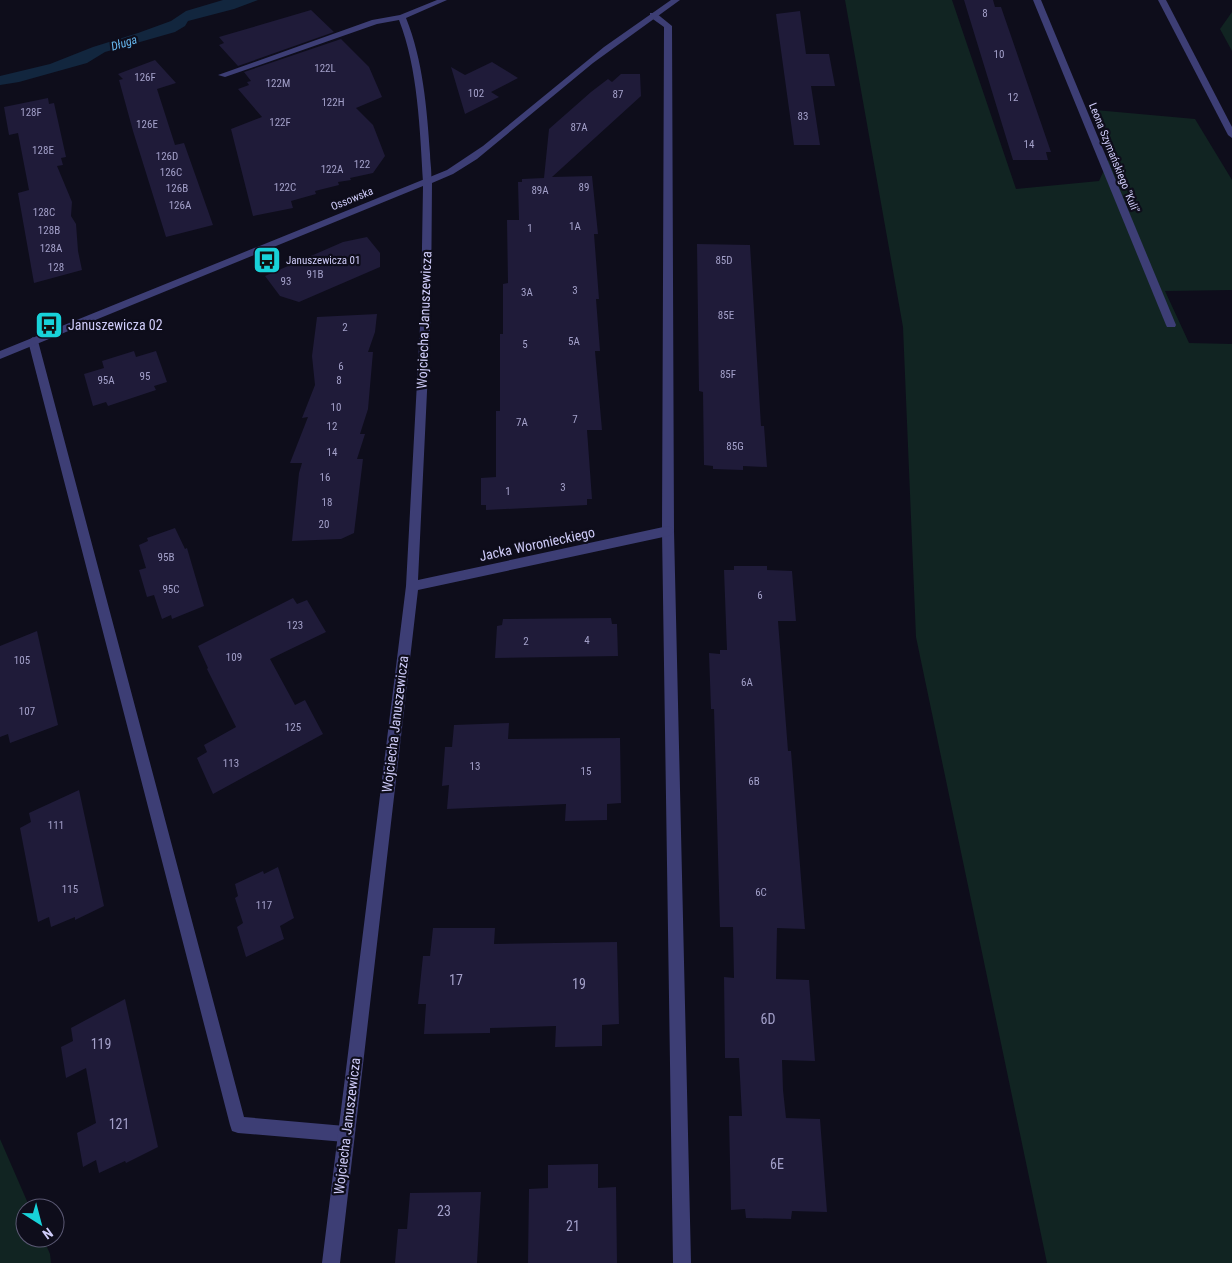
<svg xmlns="http://www.w3.org/2000/svg" width="1232" height="1263" font-family="'Roboto Condensed',sans-serif">
<style>
.green{fill:#112422}
.water{fill:#12263e}
.building{fill:#1f1b39}
.lines{fill:none;stroke-linecap:round;stroke-linejoin:round}
.lane{fill:#3d3e75;fill-rule:evenodd}
.street{fill:#3d3e75;fill-rule:evenodd}
.labels{text-anchor:middle;dominant-baseline:central;stroke-width:4.5;stroke-linejoin:round;paint-order:stroke}
.number-label{font-size:11px;fill:#a3a0c9}
.far-street-label{font-size:11px;fill:#cfccf9;stroke:#0e0d1b}
.far-poi-label{font-size:11px;fill:#cfccf9;stroke:#0e0d1b;text-anchor:start}
.far-water-label{font-size:12px;font-style:italic;fill:#66b7ee;stroke:#0e0d1b}
.street-label{font-size:14px;fill:#cfccf9;stroke:#0e0d1b}
.poi-label{font-size:14px;fill:#cfccf9;stroke:#0e0d1b;text-anchor:start}
.near-number-label{font-size:14px;fill:#a3a0c9}
</style>
<rect width="100%" height="100%" fill="#0e0d1b"/>
<!-- green -->
<g class="green">
<path d="M845,0H952L1016,189L1099,181L1110,157L1095,110L1195,119L1232,180V290L1165,291L1189,343L1232,344V1263H1047L916,637L903,327Z"/>
<path d="M1232,12V51L1220,29Z"/>
<path d="M0,1139L30,1208H25V1238H43L50,1254L51,1263H0Z"/>
</g>
<!-- water -->
<path class="water" d="M223,0H258L234,9L188,21L185,26L175,32L105,52L87,63L19,82L0,85V76L50,64L93,47L138,33L171,21L186,11Z"/>
<!-- building -->
<g class="building">
<path d="M964,0H993L995,7H1001L1051,152H1046L1048,160H1013Z"/>
<path d="M311,10L334,32L238,66L219,45L224,43L219,37Z"/>
<path d="M800,11L806,54H829L835,86H811L820,145H794L776,14Z"/>
<path d="M341,39L369,67L382,97L356,108L373,125L385,156L373,173L350,178L351,180L338,182L339,185L315,191L316,194L291,201L293,208L253,216L231,129L262,117L238,89L249,85L247,82L251,81L244,72Z"/>
<path d="M155,60L176,83L157,89L175,145L184,143L213,225L166,237L133,131L119,80L123,79L118,74Z"/>
<path d="M492,62L518,78L491,92L499,97L465,114L451,67L465,75Z"/>
<path d="M621,74H640L641,96L552,177L592,176L598,234H594L599,299H596L600,351H595L602,430H587L592,499H587V505L486,510V505H481V478L496,477V411H500V334H503V284L508,283L507,220H519L518,182H522V179L544,178L549,129L591,92L608,79L612,82Z"/>
<path d="M48,98L49,104L54,103L66,157L61,158L63,165L57,166L72,202L71,216L76,224L78,251L82,270L34,283L18,193L29,190L18,133L9,135L4,107Z"/>
<path d="M367,237L380,253V267L299,302L280,296L265,276L343,242Z"/>
<path d="M697,244L750,245L761,426H764L767,467L743,466V470L713,469V466L704,465L703,392L699,391Z"/>
<path d="M377,314L375,332L368,352H373L368,409L360,434H365L357,459H363L354,533L341,539L292,541L299,473L302,463H290L308,417L302,418L315,385L312,356L317,317Z"/>
<path d="M134,351L136,357L156,351L167,382L154,386L156,390L108,406L106,402L93,406L84,374L104,368L102,361Z"/>
<path d="M175,528L185,549L187,548L204,606L172,619L171,615L162,619L154,595L147,597L139,570L146,568L139,545L148,541L147,538Z"/>
<path d="M734,566H767V570L792,571L796,621H778L788,751H791L805,929L777,928L776,979L809,980L815,1061L782,1060L783,1090L786,1118L820,1119L827,1212L792,1211L791,1219L746,1218L745,1209L731,1210L729,1116H742L739,1058H725L724,977L734,978L733,927H720L714,709H711L709,653L720,654V650H727L724,570H734Z"/>
<path d="M293,598L297,604L307,600L326,632L270,659L295,705L305,700L323,734L213,794L197,758L207,752L204,745L236,727L207,669L208,668L198,646Z"/>
<path d="M611,618L612,624H617L618,656L495,658L497,626L502,625L503,619Z"/>
<path d="M37,631L58,725L10,743L8,734L0,737V646Z"/>
<path d="M509,723L508,739L620,738L621,803L607,804V820L565,821L566,804L447,809L449,785L442,786L445,747H452L454,725Z"/>
<path d="M79,790L104,906L75,920V917L51,927L49,917L38,922L20,828L31,822L29,813Z"/>
<path d="M278,867L294,918L280,926L284,939L246,957L237,927L243,923L235,898L238,896L235,884L263,871L264,874Z"/>
<path d="M433,928H495L494,944L617,942L619,1024L602,1025V1046L555,1047L556,1026L490,1028V1033L424,1034L426,1004H418L423,956H430Z"/>
<path d="M125,999L158,1147L126,1163L125,1161L99,1173L96,1160L83,1167L77,1133L96,1123L86,1068L66,1078L61,1047L73,1041L71,1028Z"/>
<path d="M598,1164V1188L616,1187L617,1263H528L529,1189L548,1188V1165Z"/>
<path d="M481,1192L477,1263H395L398,1229H407L410,1193Z"/>
</g>
<g class="lines">
<!-- lane -->
<g class="lane">
<path d="M437,0H447L406,18C423,60 427,109 430,154C430,163 433,176 430,184H424L423,182C420,131 418,68 399,20L377,24L225,77L218,75L372,20L400,15Z"/>
<path d="M1158,0H1166L1232,127V138L1228,135Z"/>
<path d="M650,13H656L672,26L674,531L691,1263H673L662,531L664,27L650,17Z"/>
<path d="M33,337L38,341L244,1117L345,1126L351,1128L353,1134L351,1140L345,1142L238,1133L232,1131L230,1125L28,341Z"/>
</g>
<!-- street -->
<g class="street">
<path d="M671,0H680L593,63L477,159L453,174L432,183L431,308L418,580L668,526L672,528L674,531L672,534L668,536L418,590L340,1263H322L406,586L421,308L423,186L0,359V351L447,170L483,146L604,47Z"/>
<path d="M1033,0H1041L1176,325L1175,327H1167L1166,325Z"/>
</g>
</g>
<!-- icons -->
<defs>
<g id="bus-square" transform="scale(1.4375)"><rect x="-9" y="-9" width="18" height="18" rx="4" fill="#18d2d9" stroke="#0e0d1b"/><path d="M-5-6H5V4H4V6H2V4H-2V6H-4V4H-5ZM-3.5-4V0h7V-4ZM-3.5 1.2v1.5H-2V1.2ZM2 1.2v1.5H3.5V1.2Z" fill="#111"/></g>
</defs>
<g fill-rule="evenodd">
<use href="#bus-square" x="267" y="260"/>
<use href="#bus-square" x="49" y="325"/>
</g>
<g class="labels">
<!-- number labels -->
<g class="number-label">
<text x="985" y="13">8</text>
<text x="999" y="54">10</text>
<text x="325" y="68">122L</text>
<text x="145" y="77">126F</text>
<text x="278" y="83">122M</text>
<text x="476" y="93">102</text>
<text x="618" y="94">87</text>
<text x="1013" y="97">12</text>
<text x="333" y="102">122H</text>
<text x="31" y="112">128F</text>
<text x="803" y="116">83</text>
<text x="280" y="122">122F</text>
<text x="147" y="124">126E</text>
<text x="579" y="127">87A</text>
<text x="1029" y="144">14</text>
<text x="43" y="150">128E</text>
<text x="167" y="156">126D</text>
<text x="362" y="164">122</text>
<text x="332" y="169">122A</text>
<text x="171" y="172">126C</text>
<text x="285" y="187">122C</text>
<text x="584" y="187">89</text>
<text x="177" y="188">126B</text>
<text x="540" y="190">89A</text>
<text x="180" y="205">126A</text>
<text x="44" y="212">128C</text>
<text x="575" y="226">1A</text>
<text x="530" y="228">1</text>
<text x="49" y="230">128B</text>
<text x="51" y="248">128A</text>
<text x="724" y="260">85D</text>
<text x="56" y="267">128</text>
<text x="315" y="274">91B</text>
<text x="286" y="281">93</text>
<text x="575" y="290">3</text>
<text x="527" y="292">3A</text>
<text x="726" y="315">85E</text>
<text x="345" y="327">2</text>
<text x="574" y="341">5A</text>
<text x="525" y="344">5</text>
<text x="341" y="366">6</text>
<text x="728" y="374">85F</text>
<text x="145" y="376">95</text>
<text x="106" y="380">95A</text>
<text x="339" y="380">8</text>
<text x="336" y="407">10</text>
<text x="575" y="419">7</text>
<text x="522" y="422">7A</text>
<text x="332" y="426">12</text>
<text x="735" y="446">85G</text>
<text x="332" y="452">14</text>
<text x="325" y="477">16</text>
<text x="563" y="487">3</text>
<text x="508" y="491">1</text>
<text x="327" y="502">18</text>
<text x="324" y="524">20</text>
<text x="166" y="557">95B</text>
<text x="171" y="589">95C</text>
<text x="760" y="595">6</text>
<text x="295" y="625">123</text>
<text x="587" y="640">4</text>
<text x="526" y="641">2</text>
<text x="234" y="657">109</text>
<text x="22" y="660">105</text>
<text x="747" y="682">6A</text>
<text x="27" y="711">107</text>
<text x="293" y="727">125</text>
<text x="231" y="763">113</text>
<text x="475" y="766">13</text>
<text x="586" y="771">15</text>
<text x="754" y="781">6B</text>
<text x="56" y="825">111</text>
<text x="70" y="889">115</text>
<text x="761" y="892">6C</text>
<text x="264" y="905">117</text>
</g>
<!-- far-street labels -->
<g class="far-street-label">
<text transform="translate(1114 158) rotate(68)">Leona Szymańskiego "Kuli"</text>
<text transform="translate(352 199) rotate(-22)">Ossowska</text>
</g>
<!-- far-poi labels -->
<g class="far-poi-label">
<text x="286" y="260">Januszewicza 01</text>
</g>
<!-- far-water labels -->
<g class="far-water-label">
<text transform="translate(124 43) rotate(-17)">Długa</text>
</g>
<!-- street labels -->
<g class="street-label">
<text transform="translate(424 320) rotate(-88)">Wojciecha Januszewicza</text>
<text transform="translate(537 544) rotate(-12)">Jacka Woronieckiego</text>
<text transform="translate(395 724) rotate(-83)">Wojciecha Januszewicza</text>
<text transform="translate(347 1126) rotate(-83)">Wojciecha Januszewicza</text>
</g>
<!-- poi labels -->
<g class="poi-label">
<text x="68" y="325">Januszewicza 02</text>
</g>
<!-- near-number labels -->
<g class="near-number-label">
<text x="456" y="980">17</text>
<text x="579" y="984">19</text>
<text x="768" y="1019">6D</text>
<text x="101" y="1044">119</text>
<text x="119" y="1124">121</text>
<text x="777" y="1164">6E</text>
<text x="444" y="1211">23</text>
<text x="573" y="1226">21</text>
</g>
</g>
<!-- north arrow -->
<g transform="translate(40 1223) rotate(144)"><circle r="24" fill="#0e0d1b" stroke="#5b5974"/>
<path d="M0-4L9 19L0 12L-9 19Z" fill="#18d2d9"/>
<text y="-8" font-size="14" font-weight="bold" text-anchor="middle" fill="#cfccf9">N</text>
</g>
</svg>
